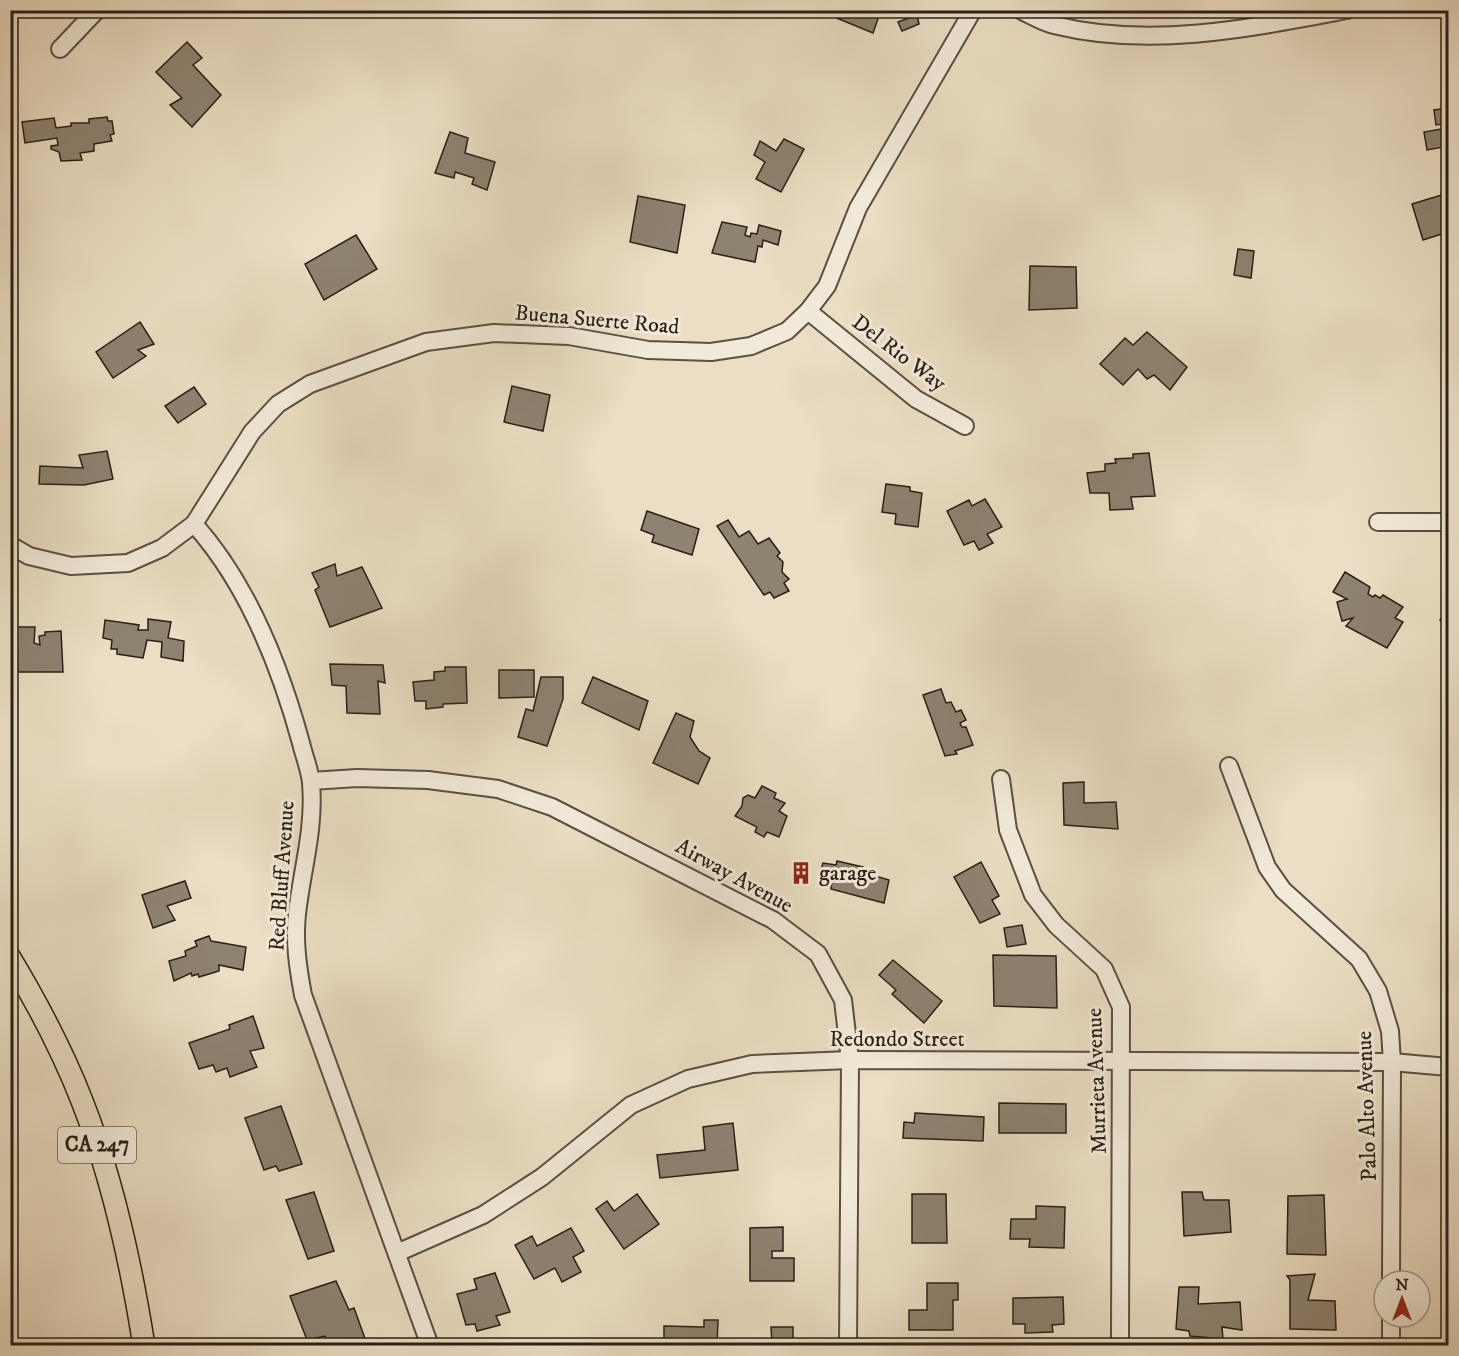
<svg xmlns="http://www.w3.org/2000/svg" width="1459" height="1356" font-family="'IM FELL DW Pica',serif">
<style>
.building{fill:#8e8271;stroke:#291f17;stroke-width:1.5}
.lines{fill:none;stroke-linecap:round;stroke-linejoin:round}
.minor-casing{stroke:#5a4f42;stroke-width:20}
.major-casing{stroke:#291f17;stroke-width:24}
.minor{stroke:#f2ead9;stroke-width:16}
.major{stroke:#ebdec4;stroke-width:21}
.labels{text-anchor:middle;dominant-baseline:central;stroke-width:6;stroke-linejoin:round;paint-order:stroke}
.shield{fill:#f2ead9;stroke:#655c51;stroke-width:1.5}
.shield-label{font-size:21px;font-weight:bold;fill:#291f17}
.street-label{font-size:22px;fill:#291f17;stroke:#f2ead9}
.poi-label{font-size:22px;fill:#291f17;stroke:#f2ead9;text-anchor:start}
</style>
<rect width="100%" height="100%" fill="#ebdec4"/>
<filter id="stains"><feTurbulence type="fractalNoise" baseFrequency=".00333" numOctaves="4"/><feColorMatrix values="0 0 0 0 .2 0 0 0 0 .09 0 0 0 0 .02 0 0 0 .5 -.17"/></filter>
<radialGradient id="worn" r=".72"><stop offset=".6" stop-color="#630" stop-opacity="0"/><stop offset="1" stop-color="#630" stop-opacity=".3"/></radialGradient>
<!-- building -->
<g class="building">
<path d="M817,10H881L873,33Z"/>
<path d="M917,15L919,24L902,31L898,22Z"/>
<path d="M187,42L202,58L193,65L221,95L192,127L170,105L182,98L156,72Z"/>
<path d="M1448,108V123L1436,125L1434,110Z"/>
<path d="M107,117L108,121H112L114,134L110,135L112,141L94,144V151L80,153L82,160L61,161L59,152L51,149V146L58,145L57,138L25,143L22,122L54,118L56,128L71,126V123H89V119Z"/>
<path d="M1441,129L1444,147L1427,150L1424,132Z"/>
<path d="M450,132L468,138L465,153L495,162L487,190L472,184L474,178L455,172L454,178L435,173Z"/>
<path d="M784,139L804,149L781,192L756,179L765,162L754,155L760,141L776,151Z"/>
<path d="M1448,193V232L1423,240L1412,204Z"/>
<path d="M638,196L685,205L677,253L630,242Z"/>
<path d="M722,222L747,227L745,235L750,237L751,233L757,234L759,225L781,231L778,245L763,240L762,247L758,246L755,262L712,253Z"/>
<path d="M356,235L377,269L324,300L305,264Z"/>
<path d="M1238,249L1254,251L1251,278L1234,275Z"/>
<path d="M1030,266L1076,267L1077,308L1029,310Z"/>
<path d="M140,322L154,344L138,350L146,356L113,378L96,352Z"/>
<path d="M1147,332L1187,367L1170,390L1154,375L1147,379L1138,369L1123,385L1100,364L1125,338L1133,345Z"/>
<path d="M512,386L550,395L543,431L504,422Z"/>
<path d="M194,387L206,404L178,423L165,406Z"/>
<path d="M107,451L113,479L84,485L39,484L40,466L83,468L79,455Z"/>
<path d="M1149,453L1155,496L1131,497L1133,509L1110,510L1109,493H1090L1087,473L1105,471V464L1116,463L1115,459L1133,458V454Z"/>
<path d="M886,484L910,487V491L922,493L918,527L895,524L896,514L882,512Z"/>
<path d="M985,499L1002,527L987,534L993,543L979,550L974,541L964,545L947,511L969,500L972,506Z"/>
<path d="M647,511L699,529L692,555L652,542L654,535L641,530Z"/>
<path d="M728,520L739,537L749,531L758,544L769,538L780,553L777,556L783,562L782,572L789,579L784,583L789,591L774,598L770,592L764,595L717,526Z"/>
<path d="M335,564L337,576L362,567L382,608L330,627L315,590L319,587L312,573Z"/>
<path d="M1345,572L1370,587L1368,594L1373,597L1375,595L1380,598L1383,595L1403,607L1395,618L1403,622L1387,648L1346,626L1353,618L1342,621L1337,602L1347,599L1333,592Z"/>
<path d="M1448,609V637L1441,630L1446,624L1440,620Z"/>
<path d="M148,619L171,622L168,638L184,641L183,661L161,657L162,642L147,640L143,658L117,654V649H111L112,640L103,638L105,620L139,625L138,630H148Z"/>
<path d="M10,627H35L34,643L40,645L39,636L45,635V632L61,631L63,672H10Z"/>
<path d="M330,664L383,665L385,683L378,681L380,714L347,713L346,686L332,685Z"/>
<path d="M445,667H466L467,703L443,704V707L426,709V701H415L413,682L434,680V672L445,671Z"/>
<path d="M499,670H534V697L499,698Z"/>
<path d="M541,677H563V699L547,746L518,737L526,709L533,711Z"/>
<path d="M593,677L648,701L639,730L582,703Z"/>
<path d="M941,689L946,703L951,702L956,712L961,710L966,720L960,723L962,727H966L973,745L955,751L957,754L945,756L923,695Z"/>
<path d="M676,713L694,721L690,737L699,751L710,758L698,784L653,763Z"/>
<path d="M1084,782V803L1116,802L1118,829L1064,825L1063,783Z"/>
<path d="M762,786L776,793L774,798L785,803L779,811L787,816L779,837L767,832L764,837L755,832L757,827L735,816L742,806L743,798L748,795L755,798Z"/>
<path d="M837,861L863,867L872,875L889,880L884,903L831,889L832,880L819,876L823,863L836,865Z"/>
<path d="M981,862L999,896L992,900L1000,914L980,923L954,877Z"/>
<path d="M185,881L191,898L167,906L175,920L153,928L142,895Z"/>
<path d="M1022,925L1026,944L1007,947L1004,928Z"/>
<path d="M209,936L211,941L246,947L243,970L219,965V971L199,977L198,974L192,976L191,973L174,981L169,961L186,956L185,951L197,946L195,941Z"/>
<path d="M993,955L1056,956L1057,1008L994,1006Z"/>
<path d="M893,960L942,1001L924,1023L892,994L896,990L879,975Z"/>
<path d="M253,1016L264,1048L250,1051L257,1067L230,1077L227,1068L216,1072L213,1065L199,1069L189,1043L230,1029L229,1025Z"/>
<path d="M999,1103L1066,1104V1133H999Z"/>
<path d="M281,1106L302,1164L279,1171L276,1166L264,1170L245,1118Z"/>
<path d="M915,1113L984,1117L983,1141L903,1138L904,1122L914,1123Z"/>
<path d="M733,1123L738,1170L660,1178L657,1155L705,1150L703,1127Z"/>
<path d="M314,1192L334,1251L308,1259L286,1200Z"/>
<path d="M1182,1192H1202L1204,1200H1229L1231,1232L1184,1236Z"/>
<path d="M637,1194L659,1224L624,1249L596,1209L607,1201L614,1211Z"/>
<path d="M912,1194H946L947,1243H912Z"/>
<path d="M1324,1195L1326,1255L1287,1254L1288,1196Z"/>
<path d="M1036,1206L1065,1207L1064,1248L1029,1247L1030,1239H1010L1011,1219H1036Z"/>
<path d="M783,1227V1251H772V1258H794V1281H750V1228Z"/>
<path d="M571,1228L584,1251L573,1257L581,1272L562,1282L555,1268L534,1279L515,1245L532,1236L537,1246Z"/>
<path d="M495,1273L510,1312L496,1316L500,1325L477,1331L475,1324L466,1325L457,1294L477,1289L474,1279Z"/>
<path d="M1315,1274L1308,1300L1335,1301L1336,1330L1290,1329V1280L1287,1276Z"/>
<path d="M336,1281L349,1310L354,1308L367,1344L329,1346L325,1336L307,1340L290,1296Z"/>
<path d="M927,1283H958V1300H953V1330H909V1310H927Z"/>
<path d="M1179,1287H1199L1198,1304L1240,1302L1242,1330L1222,1327L1223,1339L1190,1336L1189,1331L1176,1329Z"/>
<path d="M1063,1297L1064,1324L1052,1325L1053,1332L1025,1333V1324H1013V1298Z"/>
<path d="M1447,1301L1448,1346H1445Z"/>
<path d="M704,1320H718L717,1346H664V1326L704,1327Z"/>
<path d="M771,1327H793V1346H747L772,1344Z"/>
</g>
<g class="lines">
<!-- minor casing -->
<g class="minor-casing">
<g id="minor">
<path d="M1020,10C1031,15 1042,22 1054,25C1150,49 1252,28 1347,10"/>
<path d="M60,49L97,10"/>
<path d="M808,311L916,399L965,426"/>
<path d="M1378,522H1448"/>
<path d="M194,524C247,583 280,666 301,743C304,756 310,770 311,783C315,829 302,869 297,914C294,942 298,968 303,995L430,1346"/>
<path d="M10,545L29,556L71,566L128,563L162,548L194,524L252,432L278,404L310,384L426,342L494,333L569,336L648,350L711,352L751,346L787,331L808,311L827,286L858,208L973,10"/>
<path d="M1229,766L1267,867L1283,890L1359,959L1378,991L1390,1031L1392,1062L1391,1281"/>
<path d="M1001,779L1008,830L1033,895L1056,925L1104,969L1121,1007L1120,1346"/>
<path d="M311,781L357,778L428,780L498,789L552,807L773,920L818,954L843,1000L850,1060L848,1346"/>
<path d="M397,1253L483,1215L542,1177L631,1105L688,1079L752,1064L850,1060L1392,1062L1448,1067"/>
<path d="M1391,1346V1317"/>
</g>
</g>
<!-- major casing -->
<g class="major-casing">
<path id="major" d="M10,958C37,1003 63,1052 82,1101C113,1179 131,1263 144,1346"/>
</g>
<!-- minor -->
<use href="#minor" class="minor"/>
<!-- major -->
<use href="#major" class="major"/>
</g>
<!-- icons -->
<defs>
<g id="building-bare" transform="scale(1.8)"><path d="M-4-6H4V6H1V3H-1V6H-4ZM-2.5-4.3h1.7v1.8h-1.7ZM.8-4.3h1.7v1.8H.8ZM-2.5-1h1.7V.8h-1.7ZM.8-1h1.7V.8H.8Z" fill="#8f2418" stroke="#f2ead9" stroke-width="2.5" paint-order="stroke"/></g>
</defs>
<g fill-rule="evenodd">
<use href="#building-bare" x="801" y="873"/>
</g>
<g class="labels">
<!-- shield labels -->
<rect class="shield" x="58" y="1127" width="78" height="36" rx="4.5"/>
<g class="shield-label">
<text x="97" y="1145">CA 247</text>
</g>
<!-- street labels -->
<g class="street-label">
<text transform="translate(597 320) rotate(5)">Buena Suerte Road</text>
<text transform="translate(899 353) rotate(37)">Del Rio Way</text>
<text transform="translate(282 876) rotate(-86)">Red Bluff Avenue</text>
<text transform="translate(734 876) rotate(29)">Airway Avenue</text>
<text x="897" y="1039">Redondo Street</text>
<text transform="translate(1097 1081) rotate(-92)">Murrieta Avenue</text>
<text transform="translate(1367 1106) rotate(-92)">Palo Alto Avenue</text>
</g>
<!-- poi labels -->
<g class="poi-label">
<text x="819" y="873">garage</text>
</g>
</g>
<!-- margin -->
<rect width="1459" height="1356" fill="none" stroke="#ebdec4" stroke-width="36"/>
<rect x="12" y="12" width="1435" height="1332" fill="none" stroke="#291f17" stroke-width="3"/>
<rect x="18" y="18" width="1423" height="1320" fill="none" stroke="#291f17" stroke-width="1.5"/>
<!-- north arrow -->
<g transform="translate(1402 1299)"><circle r="28" fill="#f2ead9" stroke="#a2998b" stroke-width="1.5"/>
<path d="M0-4.5L10 22L0 15L-10 22Z" fill="#8f2418"/>
<text y="-9" font-size="16" font-weight="bold" text-anchor="middle" fill="#291f17">N</text>
</g>
<rect width="100%" height="100%" filter="url(#stains)"/>
<rect width="100%" height="100%" fill="url(#worn)"/>
</svg>
